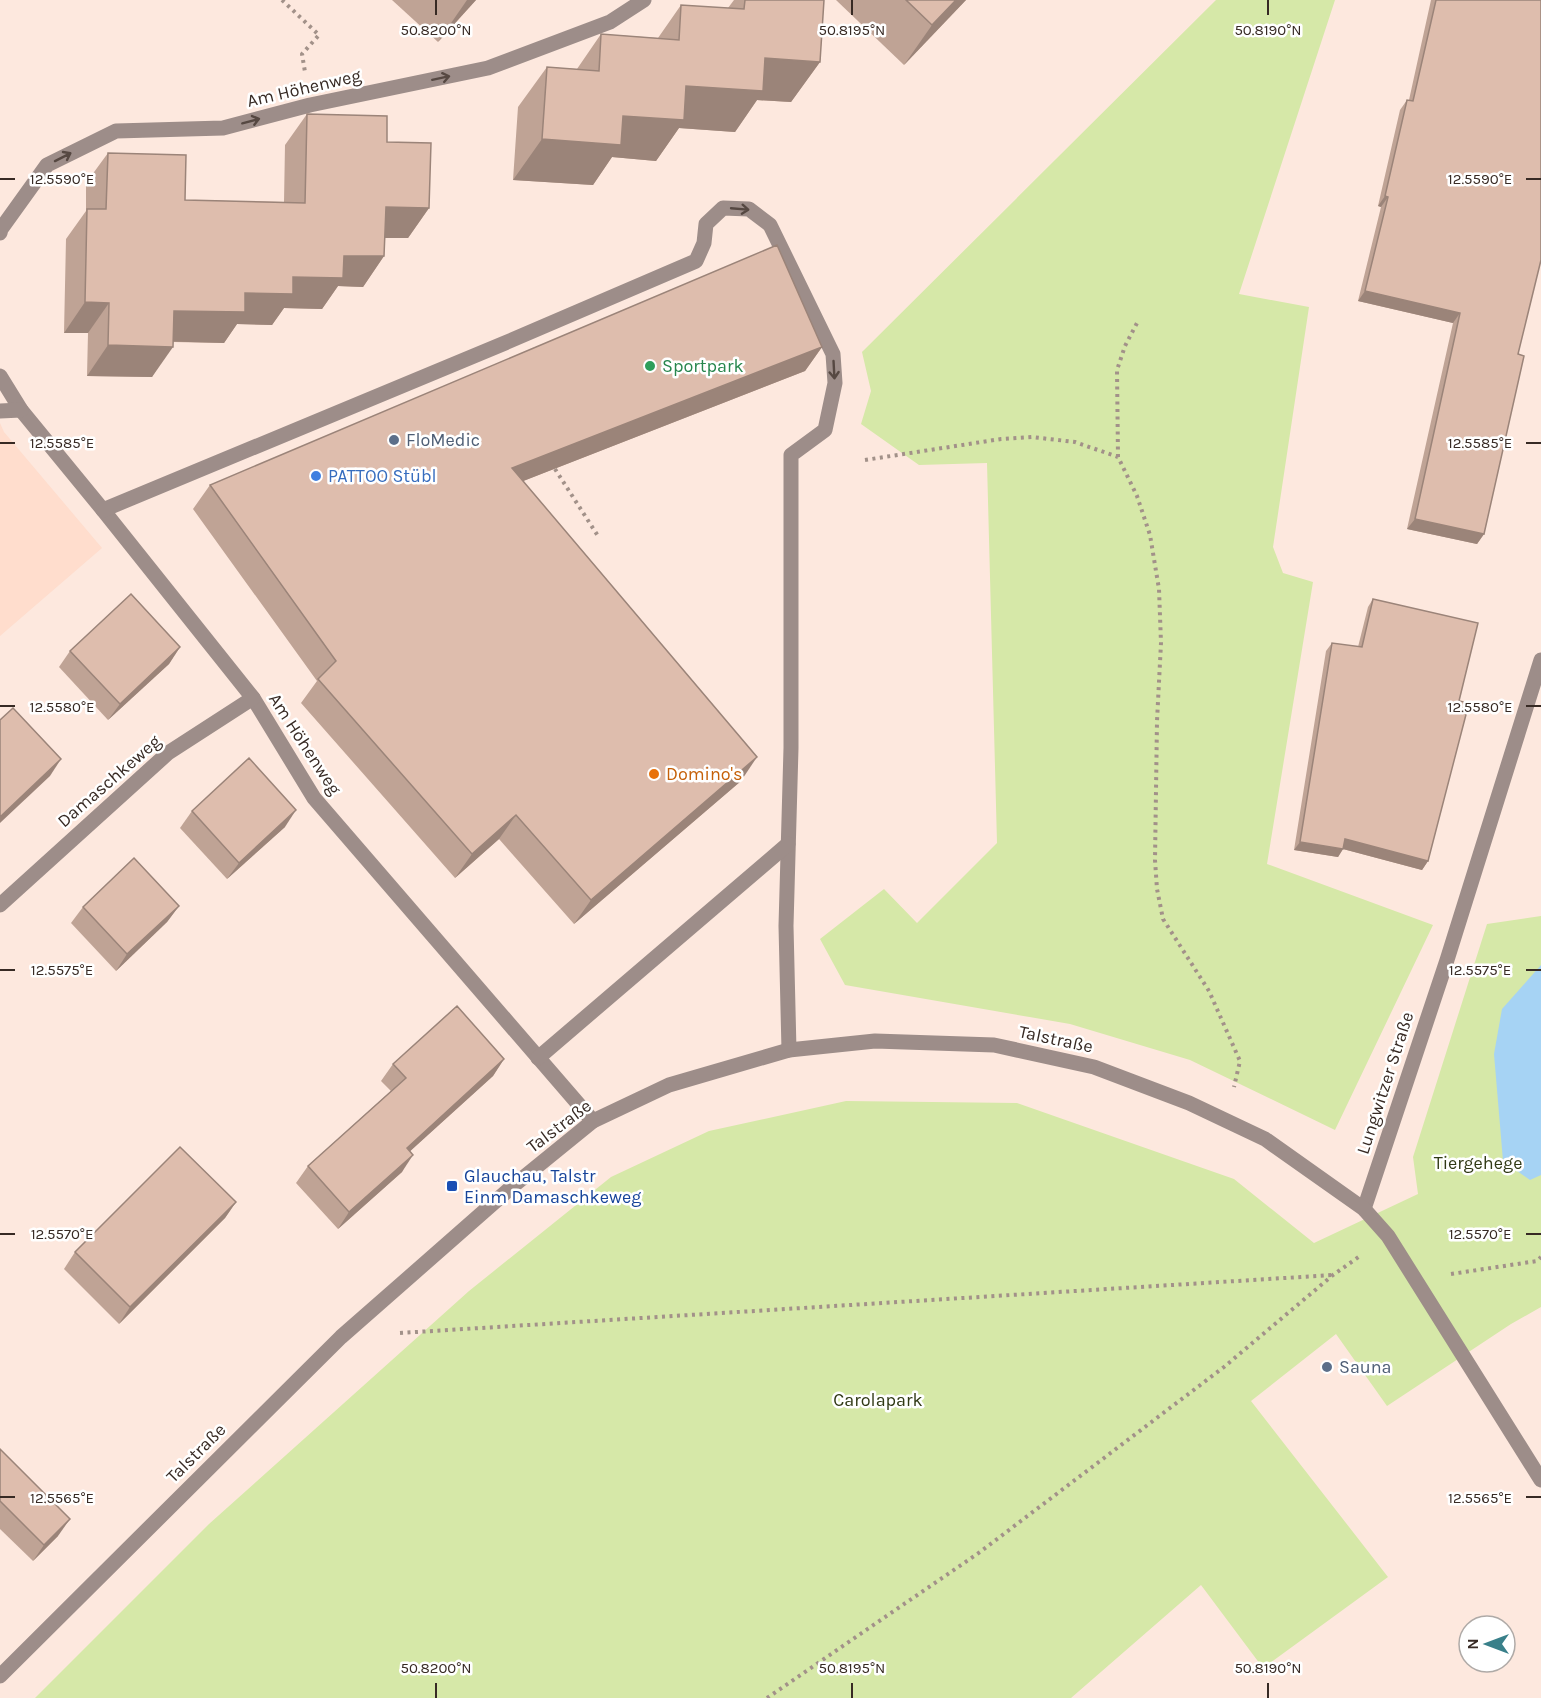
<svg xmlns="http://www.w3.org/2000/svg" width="1541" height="1698" font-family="Karla,sans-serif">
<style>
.built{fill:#ffddcd}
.green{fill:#d6e8a8}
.water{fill:#a6d3f4}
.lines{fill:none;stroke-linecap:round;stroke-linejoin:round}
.path{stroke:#a29189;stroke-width:4;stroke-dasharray:3 4.5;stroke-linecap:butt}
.minor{stroke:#9d8d89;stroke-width:15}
.wall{fill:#bfa395}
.shaded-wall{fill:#9b8479}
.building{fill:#debdad;stroke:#9b8479;stroke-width:1.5}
.oneway{stroke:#564842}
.ticks{fill:none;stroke:#372a24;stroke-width:2}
.leisure-dot{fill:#2e9e5b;stroke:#fff;stroke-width:2}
.service-dot{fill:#5c6f8a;stroke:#fff;stroke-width:2}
.shop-dot{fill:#3f7fe0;stroke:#fff;stroke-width:2}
.food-dot{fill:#e8710a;stroke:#fff;stroke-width:2}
.transit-dot{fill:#1a4fb4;stroke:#fff;stroke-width:2}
.labels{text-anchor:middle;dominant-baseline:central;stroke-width:5;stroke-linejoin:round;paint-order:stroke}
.street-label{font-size:18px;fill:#372a24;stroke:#fff}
.leisure-label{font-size:18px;fill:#27864d;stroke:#fff;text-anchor:start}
.service-label{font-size:18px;fill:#4e5e75;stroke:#fff;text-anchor:start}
.shop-label{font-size:18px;fill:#366cbe;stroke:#fff;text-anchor:start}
.food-label{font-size:18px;fill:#c56008;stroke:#fff;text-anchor:start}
.park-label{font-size:18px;fill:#303915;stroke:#fff}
.transit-label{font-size:18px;fill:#164399;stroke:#fff;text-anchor:start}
.ticks-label{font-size:15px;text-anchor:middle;fill:#372a24;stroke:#fff;stroke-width:5;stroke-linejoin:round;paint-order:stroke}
</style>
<rect width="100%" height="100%" fill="#fde8de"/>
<!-- built -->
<path class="built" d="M0,423L4,432L102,548L0,636Z"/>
<!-- green -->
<g class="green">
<path d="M1216,0H1335L1239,294L1309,307L1273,547L1283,573L1313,582L1267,864L1433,925L1335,1130L1190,1060L1070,1024L845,985L820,939L884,889L917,923L997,843L987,463L919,465L861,424L871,391L862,352Z"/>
<path d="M1541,916V1307L1511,1324L1387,1406L1336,1334L1251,1401L1388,1577L1263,1668L1201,1585L1071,1698H35L209,1524L469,1291L611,1177L709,1131L846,1101L1017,1103L1234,1179L1314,1243L1418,1194L1413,1157L1487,924Z"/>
</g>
<!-- water -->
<path class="water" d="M1541,965V1175L1530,1180L1503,1161L1494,1054L1502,1009Z"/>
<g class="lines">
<!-- path -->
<g class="path">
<path d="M282,0L319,35L302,54L305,72"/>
<path d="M1118,457L1117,370L1125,346L1137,323"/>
<path d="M865,460L1001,439L1032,437L1075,442L1118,457L1137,496L1150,535L1159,589L1161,643L1157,721L1155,860L1157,889L1163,919L1209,991L1240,1061L1234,1087"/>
<path d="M555,469L598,536"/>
<path d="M1451,1274L1537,1261L1541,1257"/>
<path d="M400,1333L1333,1275"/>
<path d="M767,1698L980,1552L1224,1367L1333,1275L1360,1256"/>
</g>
<!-- minor -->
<g class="minor">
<path d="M0,233L1,229L47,165L116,131L223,128L310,105L488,68L610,22L644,0"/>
<path d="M0,376L21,410L103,510L253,698L314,798L593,1121"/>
<path d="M0,411L21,410"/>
<path d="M103,510L505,343L696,261L704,243L706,224L723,208L749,209L770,225L833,354L835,383L825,430L791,455V748L786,926L789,1050"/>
<path d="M0,905L168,753L253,698"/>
<path d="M538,1058L788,844"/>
<path d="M1364,1209L1447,960L1541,660"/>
<path d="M0,1676L341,1337L513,1186L593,1121L669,1085L789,1050L875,1041L994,1045L1094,1067L1189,1103L1265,1139L1364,1209L1388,1236L1541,1480"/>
</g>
</g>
<!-- wall -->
<g class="wall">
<path d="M392,0H476L438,42Z"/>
<path d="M734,0H824L820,62L791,102L757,100L735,132L679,128L656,161L612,157L593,185L513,180L518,107L547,67L577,69L601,34L658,38L681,5L728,8Z"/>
<path d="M836,0H966L904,65Z"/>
<path d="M1431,0H1541L1518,354L1484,534L1477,544L1407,529L1453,323L1358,301L1381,207L1378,206L1400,110L1407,100H1409Z"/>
<path d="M307,114L387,142L429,208L408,238H385L384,256L363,287L338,286L322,309L284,308L272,325L237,324L224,343L173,342L152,377L87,376L88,333H64L66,239L86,211V183L108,153L185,200L284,202L285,145Z"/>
<path d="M822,347L805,371L523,481L741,781L574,924L499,839L455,878L301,703L317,681L193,509L210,485Z"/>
<path d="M1373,599L1459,701L1428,861L1422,870L1343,849L1338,857L1294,850L1326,651L1332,643L1358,647L1368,607Z"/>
<path d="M180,647L169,664L108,720L59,667L70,651Z"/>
<path d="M192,811L285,827L227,879L180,828Z"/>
<path d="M179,906L167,922L116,971L71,923L83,907Z"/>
<path d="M504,1059L493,1076L410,1151L402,1172L338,1229L296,1183L308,1166L391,1091L381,1081L393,1064Z"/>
<path d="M236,1202L225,1218L119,1324L64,1269L75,1252Z"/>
<path d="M0,1449L58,1536L33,1561L0,1529Z"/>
</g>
<!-- shaded-wall -->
<g class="shaded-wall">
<path d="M467,0H476L438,42Z"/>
<path d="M956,0H966L904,65L932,25Z"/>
<path d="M765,58L820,62L791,102L757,100L735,132L679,128L656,161L612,157L593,185L513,180L542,139L623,116L686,86Z"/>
<path d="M1385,196L1388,197L1381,207L1378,206Z"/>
<path d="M386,207L429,208L408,238H364Z"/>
<path d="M344,256H384L363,287L338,286L322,309L284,308L272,325L237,324L224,343L153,341L174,311L245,293L293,277Z"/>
<path d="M1365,291L1460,313L1453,323L1358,301Z"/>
<path d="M85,302L109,303L88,333H64Z"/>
<path d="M108,345L173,347L152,377L87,376Z"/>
<path d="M822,347L805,371L495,492L512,468Z"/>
<path d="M1415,519L1484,534L1477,544L1407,529Z"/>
<path d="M180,647L169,664L108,720L120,704Z"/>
<path d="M757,757L741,781L574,924L591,900Z"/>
<path d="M61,759L50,776L0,823V817Z"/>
<path d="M296,810L285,827L227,879L239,863Z"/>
<path d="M516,815L499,839L455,878L472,854Z"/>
<path d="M1345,839L1428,861L1422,870L1343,849L1338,857L1294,850L1300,842Z"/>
<path d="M179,906L167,922L116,971L127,954Z"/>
<path d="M504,1059L493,1076L396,1164L407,1148Z"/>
<path d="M413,1155L402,1172L338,1229L349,1212Z"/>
<path d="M236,1202L225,1218L119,1324L130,1307Z"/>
<path d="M70,1519L58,1536L33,1561L44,1545Z"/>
</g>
<!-- building -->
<g class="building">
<path d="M745,0H824L820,62L765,58L763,91L686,86L684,120L623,116L621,145L542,139L547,67L599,71L601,34L679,40L681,5L744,9Z"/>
<path d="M906,0H956L932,25Z"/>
<path d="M1436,0H1541V260L1518,354L1524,356L1484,534L1415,519L1460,313L1365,291L1388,197L1385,196L1407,100L1413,101Z"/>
<path d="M307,114L387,116V142L431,143L429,208L386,207L384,256H344L343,278L293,277V294L245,293V312L174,311L173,347L108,345L109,303L85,302L87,209H106L108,153L186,155L185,200L305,203Z"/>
<path d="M777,245L822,347L512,468L757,757L591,900L516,815L472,854L318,679L336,661L210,485Z"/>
<path d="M131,594L180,647L120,704L70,651Z"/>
<path d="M1373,599L1478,623L1459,701L1469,703L1428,861L1345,839L1343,849L1300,842L1332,643L1362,647Z"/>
<path d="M13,708L61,759L0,817V720Z"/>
<path d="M249,758L296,810L239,863L192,811Z"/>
<path d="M134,858L179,906L127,954L83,907Z"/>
<path d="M457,1006L504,1059L407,1148L413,1155L349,1212L308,1166L406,1078L393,1064Z"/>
<path d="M180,1147L236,1202L130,1307L75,1252Z"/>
<path d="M0,1449L70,1519L44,1545L0,1501Z"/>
</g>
<!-- one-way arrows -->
<defs><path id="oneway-shaft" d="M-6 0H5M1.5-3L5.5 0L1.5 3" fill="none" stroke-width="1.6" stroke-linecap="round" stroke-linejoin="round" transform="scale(1.5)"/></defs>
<g class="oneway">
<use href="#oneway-shaft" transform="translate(441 78) rotate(-12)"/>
<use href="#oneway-shaft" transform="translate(251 121) rotate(-15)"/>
<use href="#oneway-shaft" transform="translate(63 157) rotate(-27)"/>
<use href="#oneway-shaft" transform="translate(740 209) rotate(5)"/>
<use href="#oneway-shaft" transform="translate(834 370) rotate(87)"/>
</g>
<!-- ticks -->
<path class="ticks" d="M436,0V15M852,0V15M1268,0V15M0,179H15M1526,179H1541M0,443H15M1526,443H1541M0,706H15M1526,706H1541M0,970H15M1526,970H1541M0,1234H15M1526,1234H1541M0,1497H15M1526,1497H1541M436,1683V1698M852,1683V1698M1268,1683V1698"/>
<!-- markers -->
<circle class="leisure-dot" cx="650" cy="366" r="6"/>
<g class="service-dot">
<circle cx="394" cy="440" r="6"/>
<circle cx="1327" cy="1367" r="6"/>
</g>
<circle class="shop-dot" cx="316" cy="476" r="6"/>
<circle class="food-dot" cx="654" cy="774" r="6"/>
<rect class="transit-dot" x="446" y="1180" width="12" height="12" rx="3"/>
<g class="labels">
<!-- street labels -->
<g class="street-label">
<text transform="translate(304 88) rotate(-13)">Am Höhenweg</text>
<text transform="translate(305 744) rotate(57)">Am Höhenweg</text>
<text transform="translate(109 781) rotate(-41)">Damaschkeweg</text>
<text transform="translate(1056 1039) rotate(12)">Talstraße</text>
<text transform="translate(1385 1083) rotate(-72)">Lungwitzer Straße</text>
<text transform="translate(559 1126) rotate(-37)">Talstraße</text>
<text transform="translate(196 1453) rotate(-45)">Talstraße</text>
</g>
<!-- leisure labels -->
<g class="leisure-label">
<text x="662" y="366">Sportpark</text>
</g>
<!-- service labels -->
<g class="service-label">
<text x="406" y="440">FloMedic</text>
<text x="1339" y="1367">Sauna</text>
</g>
<!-- shop labels -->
<g class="shop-label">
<text x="328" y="476">PATTOO Stübl</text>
</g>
<!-- food labels -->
<g class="food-label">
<text x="666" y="774">Domino's</text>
</g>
<!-- park labels -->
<g class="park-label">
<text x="1478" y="1163">Tiergehege</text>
<text x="878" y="1400">Carolapark</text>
</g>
<!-- transit labels -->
<g class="transit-label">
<text x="464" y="1176">Glauchau, Talstr<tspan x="464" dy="21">Einm Damaschkeweg</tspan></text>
</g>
</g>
<g class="ticks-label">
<text x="436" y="35">50.8200°N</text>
<text x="852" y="35">50.8195°N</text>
<text x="1268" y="35">50.8190°N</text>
<text x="1480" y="184">12.5590°E</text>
<text x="62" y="184">12.5590°E</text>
<text x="1480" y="448">12.5585°E</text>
<text x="62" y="448">12.5585°E</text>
<text x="1480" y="712">12.5580°E</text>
<text x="62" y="712">12.5580°E</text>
<text x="1480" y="975">12.5575°E</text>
<text x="62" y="975">12.5575°E</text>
<text x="1480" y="1239">12.5570°E</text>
<text x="62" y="1239">12.5570°E</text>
<text x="1480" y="1503">12.5565°E</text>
<text x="62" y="1503">12.5565°E</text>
<text x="436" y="1673">50.8200°N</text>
<text x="852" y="1673">50.8195°N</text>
<text x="1268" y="1673">50.8190°N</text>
</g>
<!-- north arrow -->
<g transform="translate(1487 1644) rotate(270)"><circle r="28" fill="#ffffff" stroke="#afaaa7" stroke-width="1.5"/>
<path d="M0-4.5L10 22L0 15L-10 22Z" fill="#39808a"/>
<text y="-9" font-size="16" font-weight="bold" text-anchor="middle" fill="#372a24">N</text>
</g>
</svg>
